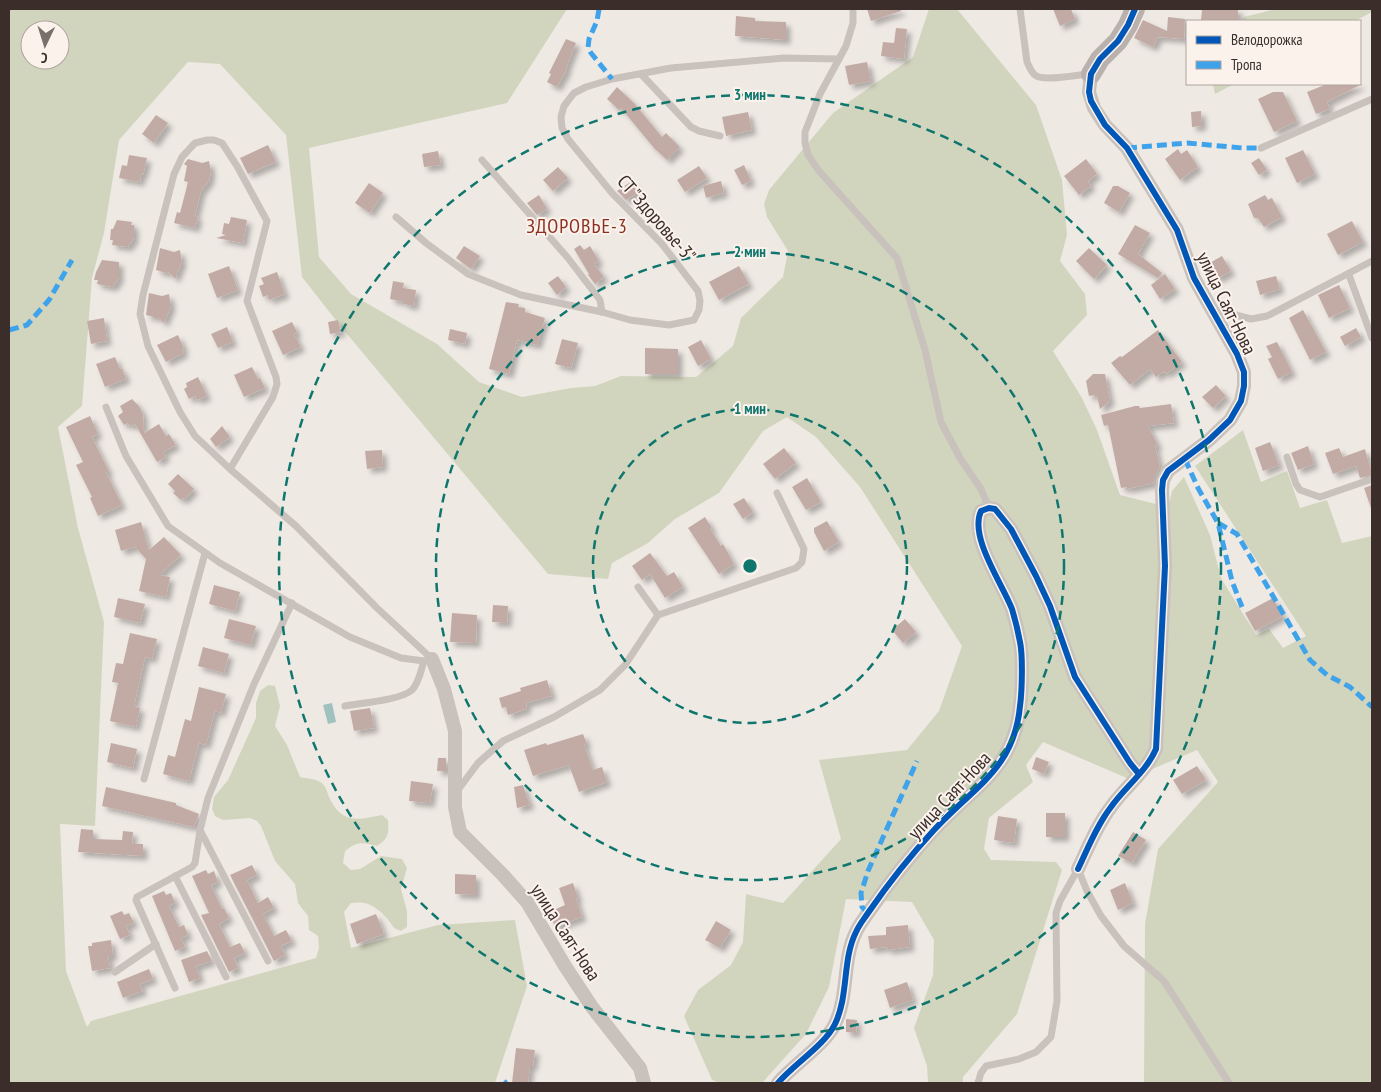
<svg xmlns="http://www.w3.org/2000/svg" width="1381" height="1092" font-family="'PT Sans Narrow',sans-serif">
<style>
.green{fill:#d2d5be;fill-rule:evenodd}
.water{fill:#9fc2bf}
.building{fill:#c3aba5;filter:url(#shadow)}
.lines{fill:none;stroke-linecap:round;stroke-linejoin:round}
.lane{stroke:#c9c1bc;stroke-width:7}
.street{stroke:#c9c1bc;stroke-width:14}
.secondary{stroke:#b9b1ad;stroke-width:20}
.quiet{stroke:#3fa3eb;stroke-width:5;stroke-dasharray:10 5;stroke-linecap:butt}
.cycleway-casing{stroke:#fbf2ec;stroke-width:9}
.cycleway{stroke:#0057b8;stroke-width:6}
.ring{fill:none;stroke:#0f766e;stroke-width:2.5;stroke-dasharray:9 6}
.labels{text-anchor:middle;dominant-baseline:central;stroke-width:4;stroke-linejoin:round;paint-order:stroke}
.street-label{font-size:19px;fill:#3a2d2a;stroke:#fbf2ec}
.neighbourhood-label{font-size:20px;letter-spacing:1px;fill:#8b3020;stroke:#fbf2ec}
.centre{fill:#0f766e;stroke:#fbf2ec;stroke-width:2.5}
.ring-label{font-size:15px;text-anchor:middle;font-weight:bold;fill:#0f766e;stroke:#fbf2ec;stroke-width:4;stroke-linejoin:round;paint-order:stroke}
</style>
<defs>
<filter id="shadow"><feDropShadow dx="4.5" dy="4.5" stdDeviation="2.5" flood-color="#0004"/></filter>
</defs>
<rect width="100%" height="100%" fill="#efe9e4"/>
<!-- green -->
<g class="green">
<path d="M9,9H567L507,103L309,148L319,257L351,294L437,344L479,382L522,397L571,388L595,386L621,376L696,377L733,346L741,318L783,277L788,251L767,217L764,204L769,190L833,113L913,57L929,9H957L1036,105L1062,180L1067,235L1060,261L1085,294L1087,315L1053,351L1082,398L1097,430L1120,495L1168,507L1172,491L1184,477L1210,535L1221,578L1256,635L1269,629L1283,648L1306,636L1195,466L1243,430L1261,482L1287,471L1300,508L1327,500L1342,543L1372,536V1083H1144L1145,924L1158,849L1218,782L1197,750L1129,779L1043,742L1026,765L1033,782L989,818L984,849L991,860L1056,862L1062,870L1017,1014L963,1077V1083H928L927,1066L914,1028L933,975L934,940L912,902L846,899L829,987L806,1034L762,1083H721L712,1080L684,1016L698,990L731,965L743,942L746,894L783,903L841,839L819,760L907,750L939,711L962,646L860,487L816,437L787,417L763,431L719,493L675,519L648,543L612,563L608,579L548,574L342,328L302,277L286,135L220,64L188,62L119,140L104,233L92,278L82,406L58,427L78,528L104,622L95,826L60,824L66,971L87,1027L91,1021L316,958L319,948L318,936L309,930L308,916L298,903L295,884L275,861L261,826L257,821L250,818L223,820L215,816L212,809L214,797L228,780L256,718V703L260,691L268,685L275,686L280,706L275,726L287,745L300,777C307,779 317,778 323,784C327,788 328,796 331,801C344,825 360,819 382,815L388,820C389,832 389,839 377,846C362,842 357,841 345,851L343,863L351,870L360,869L381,856L402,859L407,868L401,889L407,911V927L401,931L394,928C388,918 376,905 364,903C360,902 355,903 351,903L344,912L351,948L438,925L515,920L527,986L495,1083H9ZM30,30H60V60H30Z"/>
<path d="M1276,9H1372V12L1355,21H1241L1244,17Z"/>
<path d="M1213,84H1234L1215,94Z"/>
</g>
<!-- water -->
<path class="water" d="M332,703L336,722L328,724L323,705Z"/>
<!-- building -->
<g class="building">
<path d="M867,9H901V11L871,21Z"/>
<path d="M1053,9H1071L1075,19L1060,26Z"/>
<path d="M1202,9H1238V21H1201Z"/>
<path d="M736,16L755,18V21L786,22V40L735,36Z"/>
<path d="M1168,17L1185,19L1184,39L1158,37L1153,47L1134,38L1143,20L1167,31Z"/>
<path d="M896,28L907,29L904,59L881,56L883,42L894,43Z"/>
<path d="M566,39L576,43L566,68L567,69L557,87L547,82L551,74L549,73Z"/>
<path d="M867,62L871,81L849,85L845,66Z"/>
<path d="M1327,84H1362L1327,102L1330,109L1316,114L1307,92Z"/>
<path d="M617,87L634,103L662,137L666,133L680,147L667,160L654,148L621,108L619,110L607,99Z"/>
<path d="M1273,92H1283L1297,121L1274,132L1258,99Z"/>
<path d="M1201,111L1202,126L1192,127L1191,112Z"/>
<path d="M748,112L752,130L726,136L722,117Z"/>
<path d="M156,115L168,123L154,143L142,134Z"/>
<path d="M268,145L276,162L248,174L240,158Z"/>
<path d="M1178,149L1181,154L1187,150L1198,167L1180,180L1165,159Z"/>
<path d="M1303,150L1315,174L1297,183L1285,158Z"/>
<path d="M438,151L441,165L424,167L422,154Z"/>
<path d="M129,155L147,158L143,175L141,174L140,182L119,178L122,165L127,166Z"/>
<path d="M1259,158L1267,170L1259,175L1251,163Z"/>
<path d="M188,159L202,163L209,161L211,171L209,181L201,191L195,216L198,217L195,228L174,223L177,212L180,213L188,182L184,181L187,166L184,164Z"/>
<path d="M1086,159L1097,174L1088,181L1091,186L1079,195L1064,176Z"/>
<path d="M744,165L751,181L742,185L734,170Z"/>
<path d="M699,166L707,178L685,192L677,180Z"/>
<path d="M558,167L568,178L553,191L543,180Z"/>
<path d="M632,181L639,192L626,200L617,191Z"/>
<path d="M721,181L724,193L706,198L703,186Z"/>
<path d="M369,183L383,193L370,213L355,203Z"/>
<path d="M1113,186H1118L1130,193L1119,212L1104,203Z"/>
<path d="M539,195L547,209L537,215L527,203Z"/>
<path d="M1265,195L1268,200L1272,198L1282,217L1264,227L1258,218H1254L1248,204Z"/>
<path d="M231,217L247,220L243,243L216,238L226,235L222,234L224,223L229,224Z"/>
<path d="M117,220L132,222L131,225H134V238L128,247L112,245L113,240H110L111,229H113Z"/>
<path d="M1352,221L1363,242L1338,255L1327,234Z"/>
<path d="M1135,225L1150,233L1138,254L1162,273L1158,278L1118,254Z"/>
<path d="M580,245L584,250L590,246L599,261L594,264L604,277L595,284L588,275L589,274L574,249Z"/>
<path d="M464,246L480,256L471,269L456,258Z"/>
<path d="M160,248L174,252L180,250L182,262L175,279L169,272L166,273L156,270Z"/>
<path d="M1089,248L1107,265L1094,279L1076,261Z"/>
<path d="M1222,256L1231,271L1217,279L1208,264Z"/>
<path d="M102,260L119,262V278L113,287L97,284L98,280H94L96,272Z"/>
<path d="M229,266L238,290L217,298L208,274Z"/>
<path d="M739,266L749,284L719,300L709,282Z"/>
<path d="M277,272L285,294L269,300L268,295L263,297L259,286L264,284L261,278Z"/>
<path d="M1165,274L1175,289L1160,299L1151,285Z"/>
<path d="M558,276L566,287L557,295L548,283Z"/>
<path d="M1276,276L1280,289L1260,295L1256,281Z"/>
<path d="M393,281L404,283L403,288L416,290L414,306L404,304V302L390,299Z"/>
<path d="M1339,285L1350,308L1329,318L1318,295Z"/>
<path d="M149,293L162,296L169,294L171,306L164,323L158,317H154L146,315Z"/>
<path d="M506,302L519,304L518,307L525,308V312L545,318L537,345L517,340L509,374L489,369Z"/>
<path d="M1303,310L1326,352L1310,360L1289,318Z"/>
<path d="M104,318L107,341L91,344L87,321Z"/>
<path d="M338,320L341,332L330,334L328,322Z"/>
<path d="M292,322L297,332L294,334L301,347L283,355L272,331Z"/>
<path d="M227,327L233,342L218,348L211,334Z"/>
<path d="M1356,328L1361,337L1345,346L1340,337Z"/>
<path d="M450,329L467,333L465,344L448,340Z"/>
<path d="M1158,330L1182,362L1166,374L1164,371L1156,377L1150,369L1130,385L1111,363L1120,356L1122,357Z"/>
<path d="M178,335L184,348L182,349L184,353L166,362L157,345Z"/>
<path d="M562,339L578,343L571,368L555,364Z"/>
<path d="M701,340L711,359L698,366L688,347Z"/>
<path d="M1277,342L1292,372L1278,379L1268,359L1272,357L1266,346Z"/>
<path d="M645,348L678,349V374H645Z"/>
<path d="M115,357L120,369L122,368L126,379L105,387L96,364Z"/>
<path d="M252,367L258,379L260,378L265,388L244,397L234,375Z"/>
<path d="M1093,374H1105L1110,401L1100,409L1097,396L1095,397L1094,395L1089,396L1086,381Z"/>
<path d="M198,377L207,396L197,400L195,396L189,399L184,389L187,387L186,383Z"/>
<path d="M1216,385L1226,396L1213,408L1202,397Z"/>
<path d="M132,399L139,406L143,414L144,433L159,424L166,436L169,434L176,445L163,452L166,457L157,462L135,424L130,426L128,423L124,425L118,416L123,412L120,406Z"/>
<path d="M1171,404L1174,423L1148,426L1158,445L1155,446L1160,467L1155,476L1154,483L1127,489V487L1121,488L1108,425L1104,426L1101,415L1135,406H1139L1140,408Z"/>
<path d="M90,416L98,434L92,437L109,472H106L122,505L98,516L90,498L92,497L76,465L83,462L66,427Z"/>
<path d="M222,426L230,437L216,447L210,439Z"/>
<path d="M1270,442L1279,465L1263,471L1255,448Z"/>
<path d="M1308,446L1314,464L1298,470L1291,453Z"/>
<path d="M784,448L796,463L775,479L763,464Z"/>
<path d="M1339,448L1343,457L1365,449L1372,474L1360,478L1356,466L1333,474L1325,453Z"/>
<path d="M382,450L383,467L367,469L365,451Z"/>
<path d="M178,474L194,489L185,499L183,498L181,500L173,493L175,491L168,484Z"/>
<path d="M807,478L821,502L806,510L792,487Z"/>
<path d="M1372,485V508H1371L1364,488Z"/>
<path d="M744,498L753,512L743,519L733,504Z"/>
<path d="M705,517L712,528L710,529L721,546L723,544L734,564L719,574L688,528Z"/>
<path d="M827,521L839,542L824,551L814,532V528Z"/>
<path d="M141,522L149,550L164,537L181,555L159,575L170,577L166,597L139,591L146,559L135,547L121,551L115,530Z"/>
<path d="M650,553L667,576L674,572L683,587L665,598L650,574L642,580L632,566Z"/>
<path d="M214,585L240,592L235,611L209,604Z"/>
<path d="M118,598L145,604L140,623L114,617Z"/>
<path d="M1273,598L1283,616L1255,631L1245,613Z"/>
<path d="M493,605L508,606L507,623L492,622Z"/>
<path d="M452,613L477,615L476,643L450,642Z"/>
<path d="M229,619L256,626L251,645L224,638Z"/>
<path d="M905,619L916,632L903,643L892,630Z"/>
<path d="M130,633L157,639L152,659L145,657L134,706L140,708L136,727L110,721L118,683L112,682L116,663L123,664Z"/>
<path d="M203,647L229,654L224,673L198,666Z"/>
<path d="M547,680L552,696L526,703L527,709L508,715L506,707L502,708L499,698L521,691L520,688Z"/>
<path d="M199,687L226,694L221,713L215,711L206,745L199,743L189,781L163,774L168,755L175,757L185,719L191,721Z"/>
<path d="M370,708L374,728L354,731L350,711Z"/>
<path d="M583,734L587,744H584L593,770L602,767L607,782L579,792L569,765L533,776L524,750L546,743L547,745Z"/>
<path d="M111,743L137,749L133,768L107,762Z"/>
<path d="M1036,757L1049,762L1044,774L1032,769Z"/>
<path d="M438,758H446V771H437Z"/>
<path d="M1197,766L1206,780L1182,794L1173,780Z"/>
<path d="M411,781L433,784L430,803L409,801Z"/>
<path d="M523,785L530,805L517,808L514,787Z"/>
<path d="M106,787L176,803V805L199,814L194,827L102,806Z"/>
<rect x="1046" y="813" width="19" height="24"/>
<path d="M998,816L1017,819L1014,843L994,840Z"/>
<path d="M81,829L93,830V839L122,840L123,831L133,832L132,844H143V856L78,852Z"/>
<path d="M1133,832L1146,840L1132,863L1118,856Z"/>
<path d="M252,865L257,875L247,880L258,903L268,897L274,908L263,914L274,936L286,930L292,941L281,946L285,955L274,961L230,875Z"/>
<path d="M206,870L208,874L214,871L218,882L211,885L222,909L224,908L229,918L219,924L230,947L240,943L245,953L234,958L238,968L229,972L201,915L209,913L192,876Z"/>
<path d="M455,874L476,875V895L455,894Z"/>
<path d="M573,883L578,898L576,899L582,917L555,927L549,912L565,905L559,888Z"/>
<path d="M1125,883L1133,903L1118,910L1110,890Z"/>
<path d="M164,891L166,895L171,893L175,903L169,906L179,927L184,925L188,935L181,938L185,947L175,951L152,896Z"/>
<path d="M122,911L124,915L129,913L134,923L126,926L130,935L120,939L110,916Z"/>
<path d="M376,914L384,934L357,944L350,924Z"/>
<path d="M716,921L731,930L720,948L705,940Z"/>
<path d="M908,925L910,947L888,950L887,947L870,949L868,936L886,935V927Z"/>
<path d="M111,940L113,956H108L110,968L92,971L88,946H92V943Z"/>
<path d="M207,951L212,961L196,966L200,978L189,982L181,960Z"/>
<path d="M149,969L153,979L140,984L143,991L123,998L117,982Z"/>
<path d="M907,982L913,1000L890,1008L884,990Z"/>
<path d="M846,1019L857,1020L856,1033L846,1032Z"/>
<path d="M516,1048L535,1050L533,1066H530L528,1083H512Z"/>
</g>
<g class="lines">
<!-- lane -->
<g class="lane">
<path d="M853,9V23L846,46L820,94L805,132V143L808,155L819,171L897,258L925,350L941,422L960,458L981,489L989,508"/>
<path d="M1020,9L1027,62C1029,66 1031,72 1035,75C1042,82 1077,75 1089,74"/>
<path d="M641,74L691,127L699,131L720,136"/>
<path d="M1261,148L1372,99"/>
<path d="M482,160L568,258L600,300L602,312"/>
<path d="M396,217L426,243L468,274L521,295L602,312L630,320L669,325L694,320L699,310L700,301L698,291L662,244L612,193L568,139L562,128L561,117L564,106L574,93L586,87L612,79L671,68L784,58L839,59"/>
<path d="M1349,275L1372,338"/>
<path d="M1213,309L1251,319L1267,316L1372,261"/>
<path d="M106,407L126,456L168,526L220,563L350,637L401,658L424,661L432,659"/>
<path d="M1287,457L1296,484L1300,490L1320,497L1372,479"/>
<path d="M230,469L273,397L277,384L276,377L247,301L267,221L237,166L222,143L214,140H207L195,143L182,157L174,174L143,295L140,314L148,346L180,412L195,436L230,469L296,526L377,608L432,659"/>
<path d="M658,615L796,568L802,562L804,549L777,493"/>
<path d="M345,706C361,703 401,700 412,690C419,683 421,670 424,661"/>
<path d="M144,779L205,553"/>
<path d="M458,790L478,763L503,741L554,717L600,690L625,665L658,615L638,587"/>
<path d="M1078,869L1087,891L1101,916L1124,946L1164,981L1229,1083"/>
<path d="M175,876L226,977"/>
<path d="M268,961L200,830L208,798L254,684L292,603"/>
<path d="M115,972L156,944"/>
<path d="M175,988L136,900L137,897L192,867L195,863L200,831"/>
<path d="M978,1083L981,1073L986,1066L1019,1059L1036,1052L1051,1037L1057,1001L1056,913L1060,901L1078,869"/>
</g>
<!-- street -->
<g class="street">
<path d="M432,659L444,689L455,731V807L460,832L503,875L527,902L565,966L592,1007L640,1068L644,1083"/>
<path d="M1078,869C1088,848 1097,825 1111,807C1125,787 1146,772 1156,749L1165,566L1162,490L1163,480L1168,471L1209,440L1230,420L1241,401L1244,386V372L1237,354L1194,278L1177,230L1127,148L1105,125L1094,108L1089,92L1091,74"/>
<path d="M778,1083C794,1064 825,1045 835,1024C849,995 842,960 856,932C859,925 864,919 868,913C888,884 910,856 934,830C973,787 1014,770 1020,706C1022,692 1023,656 1020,642C1018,631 1015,619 1012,609C1002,583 969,537 981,511L989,508L995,509L1011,529L1036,576L1050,606L1075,677L1130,763L1139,774"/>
</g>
<!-- secondary -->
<path class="secondary" d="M1091,74L1100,59L1118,41L1128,25L1135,9"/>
<!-- quiet -->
<g class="quiet">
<path d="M599,9L597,21L589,39L588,48L591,53L612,79"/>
<path d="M1127,148L1187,143L1243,148H1261"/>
<path d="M9,330L27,325L49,300L72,260"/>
<path d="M1185,459L1198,488L1218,523L1232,581L1242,607"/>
<path d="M1218,523L1237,534L1310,660L1327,675L1350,687L1372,707"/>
<path d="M868,913L862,907L861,893L868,871L917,761"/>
<path d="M504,1081L506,1083"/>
</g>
<!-- cycleway casing -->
<g class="cycleway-casing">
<g id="cycleway">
<path d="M1078,869C1088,848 1097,825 1111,807C1125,787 1146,772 1156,749L1165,566L1162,490L1163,480L1168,471L1209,440L1230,420L1241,401L1244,386V372L1237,354L1194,278L1177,230L1127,148L1105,125L1091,101L1089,92L1091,74L1100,59L1118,41L1128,25L1135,9"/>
<path d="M778,1083C794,1064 825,1045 835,1024C849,995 842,960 856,932C859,925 864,919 868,913C888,884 910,856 934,830C973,787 1014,770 1020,706C1022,692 1023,656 1020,642C1018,631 1015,619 1012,609C1002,583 969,537 981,511L989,508L995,509L1011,529L1036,576L1050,606L1075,677L1130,763L1139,774"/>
</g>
</g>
<!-- cycleway -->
<use href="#cycleway" class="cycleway"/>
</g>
<!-- distance rings -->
<g class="ring">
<circle cx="750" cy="566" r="157"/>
<circle cx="750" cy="566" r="314"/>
<circle cx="750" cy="566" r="471"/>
</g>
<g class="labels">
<!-- street labels -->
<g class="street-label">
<text transform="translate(657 218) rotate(49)">СТ "Здоровье-3"</text>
<text transform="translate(1227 303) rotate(64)">улица Саят-Нова</text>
<text transform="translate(949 795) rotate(-47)">улица Саят-Нова</text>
<text transform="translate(566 932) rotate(57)">улица Саят-Нова</text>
</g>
<!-- neighbourhood labels -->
<g class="neighbourhood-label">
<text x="577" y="226">ЗДОРОВЬЕ-3</text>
</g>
</g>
<circle cx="750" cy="566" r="8" class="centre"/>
<g class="ring-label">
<text x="750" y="100">3 мин</text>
<text x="750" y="257">2 мин</text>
<text x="750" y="414">1 мин</text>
</g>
<!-- border -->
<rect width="1381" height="1092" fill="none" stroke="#3a2d2a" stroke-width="20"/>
<!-- legend -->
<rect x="1186" y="20" width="175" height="65" fill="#fbf2ec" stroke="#aea39e"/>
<rect x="1196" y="36" width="25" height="8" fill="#0057b8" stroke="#aea39e"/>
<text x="1231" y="45" font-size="15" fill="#3a2d2a">Велодорожка</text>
<rect x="1196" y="61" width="25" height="8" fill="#3fa3eb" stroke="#aea39e"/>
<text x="1231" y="70" font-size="15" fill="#3a2d2a">Тропа</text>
<!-- north arrow -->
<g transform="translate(45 45) rotate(184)"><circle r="24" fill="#fbf2ec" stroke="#aea39e"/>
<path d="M0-4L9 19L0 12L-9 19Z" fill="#796f6b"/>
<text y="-8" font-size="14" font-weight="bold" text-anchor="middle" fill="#3a2d2a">С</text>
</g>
</svg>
